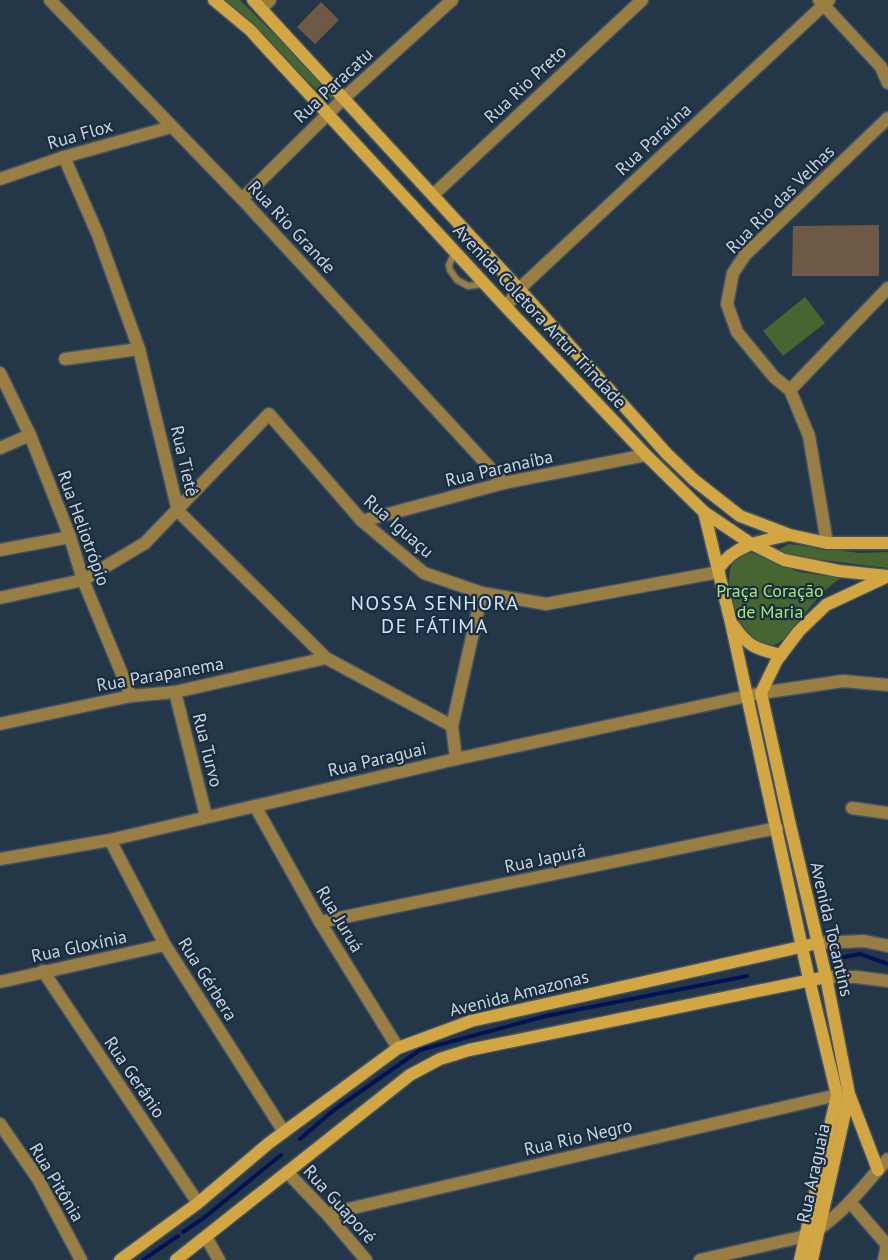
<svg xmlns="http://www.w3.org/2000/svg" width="888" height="1260" font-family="'PT Sans',sans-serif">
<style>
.green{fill:#466530}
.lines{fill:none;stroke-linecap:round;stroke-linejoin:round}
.stream{stroke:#001156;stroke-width:4}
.building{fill:#6d5945}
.lane-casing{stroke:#425364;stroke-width:9}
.street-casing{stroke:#425364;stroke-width:15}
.secondary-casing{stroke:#425364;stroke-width:15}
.lane{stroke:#997e44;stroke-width:6}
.street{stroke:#997e44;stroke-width:12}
.secondary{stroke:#d2a643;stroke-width:12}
.labels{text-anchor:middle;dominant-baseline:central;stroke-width:4.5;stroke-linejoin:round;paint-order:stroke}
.street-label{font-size:18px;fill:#c8d4df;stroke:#1a2d3e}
.park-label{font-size:18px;fill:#a7e779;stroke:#1a2d3e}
.neighbourhood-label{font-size:20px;letter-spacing:1.5px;fill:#cce4fb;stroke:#1a2d3e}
</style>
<rect width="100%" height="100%" fill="#243749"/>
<!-- green -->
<g class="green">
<path d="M225,0H240L335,95L329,102Z"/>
<path d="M805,297L825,323L783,356L763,331Z"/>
<path d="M789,544L860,553L888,552V568L814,559L776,551Z"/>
<path d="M747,553H752L799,572L841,578C822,590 810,608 795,625C791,631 786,638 780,642C762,654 743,634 737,619C733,597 717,562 747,553Z"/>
</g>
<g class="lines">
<!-- stream -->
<g class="stream">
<path d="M839,958L860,954L888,964"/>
<path d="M300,1139L334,1110L420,1050L546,1016L747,976"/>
<path d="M183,1232L205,1217L281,1155"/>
<path d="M143,1260L178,1236"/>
</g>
</g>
<!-- building -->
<g class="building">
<path d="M321,2L339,20L315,44L297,27Z"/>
<path d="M879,225V276H792L793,226Z"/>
</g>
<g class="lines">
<!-- lane casing -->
<g class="lane-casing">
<path id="lane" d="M455,252L449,265L450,270L457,280L468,286L484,284"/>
</g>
<!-- street casing -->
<g class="street-casing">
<g id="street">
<path d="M50,0L242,199L504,483"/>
<path d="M819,0L881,67L888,83"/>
<path d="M262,8L270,0"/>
<path d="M64,157L98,235L139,349L178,511L326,658L452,726"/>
<path d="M0,179L64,157L171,127"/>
<path d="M433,195L642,0"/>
<path d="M242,199L344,98L452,0"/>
<path d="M506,307L519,289L829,0"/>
<path d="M65,359L139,349"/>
<path d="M0,373L30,435L70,537L83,580L131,696"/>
<path d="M790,390L888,288"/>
<path d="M0,448L30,435"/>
<path d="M362,521L504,483L646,455"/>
<path d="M827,543L809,436L790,390L774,377L737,332L727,304L733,273L745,255L888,118"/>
<path d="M0,550L70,537"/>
<path d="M0,598L83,580L145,543L269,414L362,521L424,573L482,593L546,604L719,572"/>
<path d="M175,692L206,816"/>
<path d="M0,724L131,696L175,692L326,658"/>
<path d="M456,759L452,726L482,593"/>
<path d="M255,806L320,922L398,1048"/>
<path d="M852,808L888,813"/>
<path d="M110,840L165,945L284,1132"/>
<path d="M0,859L110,840L456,759L761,693L843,681L888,685"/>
<path d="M320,922L777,828"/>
<path d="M818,943L864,941L888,946"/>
<path d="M43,971L198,1203"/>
<path d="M826,977H856L888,981"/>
<path d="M0,982L165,945"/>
<path d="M0,1124L38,1179L81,1260"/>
<path d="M287,1172L327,1214L366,1260"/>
<path d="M850,1202L888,1246"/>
<path d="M327,1214L837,1095"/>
<path d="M206,1237L219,1260"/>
<path d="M700,1260L806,1236C840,1220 863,1185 888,1159"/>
<path d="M884,1260L887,1245"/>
</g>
</g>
<!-- secondary casing -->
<g class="secondary-casing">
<g id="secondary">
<path d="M214,0L250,30L506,307L646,455L704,512L750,543L784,560L839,571L888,576"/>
<path d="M253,0L519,289L667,454L694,480L740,516L790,535L827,543H888"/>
<path d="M704,512L731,623L809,979L837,1095L800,1260"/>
<path d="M719,568C735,544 762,541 789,535"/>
<path d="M734,626C748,647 757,649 781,655"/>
<path d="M878,1170L849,1094L826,977L790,825L761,693L777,660L799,631L826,605L886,577"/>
<path d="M120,1260L198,1203L269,1143L398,1048L471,1021L818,943"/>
<path d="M176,1260L410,1075L440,1059L469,1050L826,977"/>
<path d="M812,1260L849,1095"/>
</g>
</g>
<!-- lane -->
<use href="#lane" class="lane"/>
<!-- street -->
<use href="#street" class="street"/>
<!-- secondary -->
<use href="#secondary" class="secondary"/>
</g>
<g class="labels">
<!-- street labels -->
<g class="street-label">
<text transform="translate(525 84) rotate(-43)">Rua Rio Preto</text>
<text transform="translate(333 85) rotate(-43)">Rua Paracatu</text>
<text transform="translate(80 134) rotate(-16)">Rua Flox</text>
<text transform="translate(653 139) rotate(-43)">Rua Paraúna</text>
<text transform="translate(780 199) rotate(-45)">Rua Rio das Velhas</text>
<text transform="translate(292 227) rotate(47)">Rua Rio Grande</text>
<text transform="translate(540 316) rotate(47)">Avenida Coletora Artur Trindade</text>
<text transform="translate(185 461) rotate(77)">Rua Tietê</text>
<text transform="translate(499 468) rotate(-13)">Rua Paranaíba</text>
<text transform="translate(399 526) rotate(41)">Rua Iguaçu</text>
<text transform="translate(84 528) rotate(70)">Rua Heliotrópio</text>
<text transform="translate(160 674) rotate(-10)">Rua Parapanema</text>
<text transform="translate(208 750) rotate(76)">Rua Turvo</text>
<text transform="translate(377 759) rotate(-13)">Rua Paraguai</text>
<text transform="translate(545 858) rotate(-12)">Rua Japurá</text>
<text transform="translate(340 919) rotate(59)">Rua Juruá</text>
<text transform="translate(832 929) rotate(77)">Avenida Tocantins</text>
<text transform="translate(79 946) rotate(-12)">Rua Gloxínia</text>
<text transform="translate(208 979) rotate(58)">Rua Gérbera</text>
<text transform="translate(519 993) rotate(-14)">Avenida Amazonas</text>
<text transform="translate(135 1077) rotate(56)">Rua Gerânio</text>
<text transform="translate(578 1137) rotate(-13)">Rua Rio Negro</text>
<text transform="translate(813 1173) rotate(-78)">Rua Araguaia</text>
<text transform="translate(57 1182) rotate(59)">Rua Pitônia</text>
<text transform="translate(340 1204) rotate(48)">Rua Guaporé</text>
</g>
<!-- park labels -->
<g class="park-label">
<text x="770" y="590">Praça Coração<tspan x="770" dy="21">de Maria</tspan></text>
</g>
<!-- neighbourhood labels -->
<g class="neighbourhood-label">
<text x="435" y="603">NOSSA SENHORA<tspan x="435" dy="23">DE FÁTIMA</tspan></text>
</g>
</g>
</svg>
